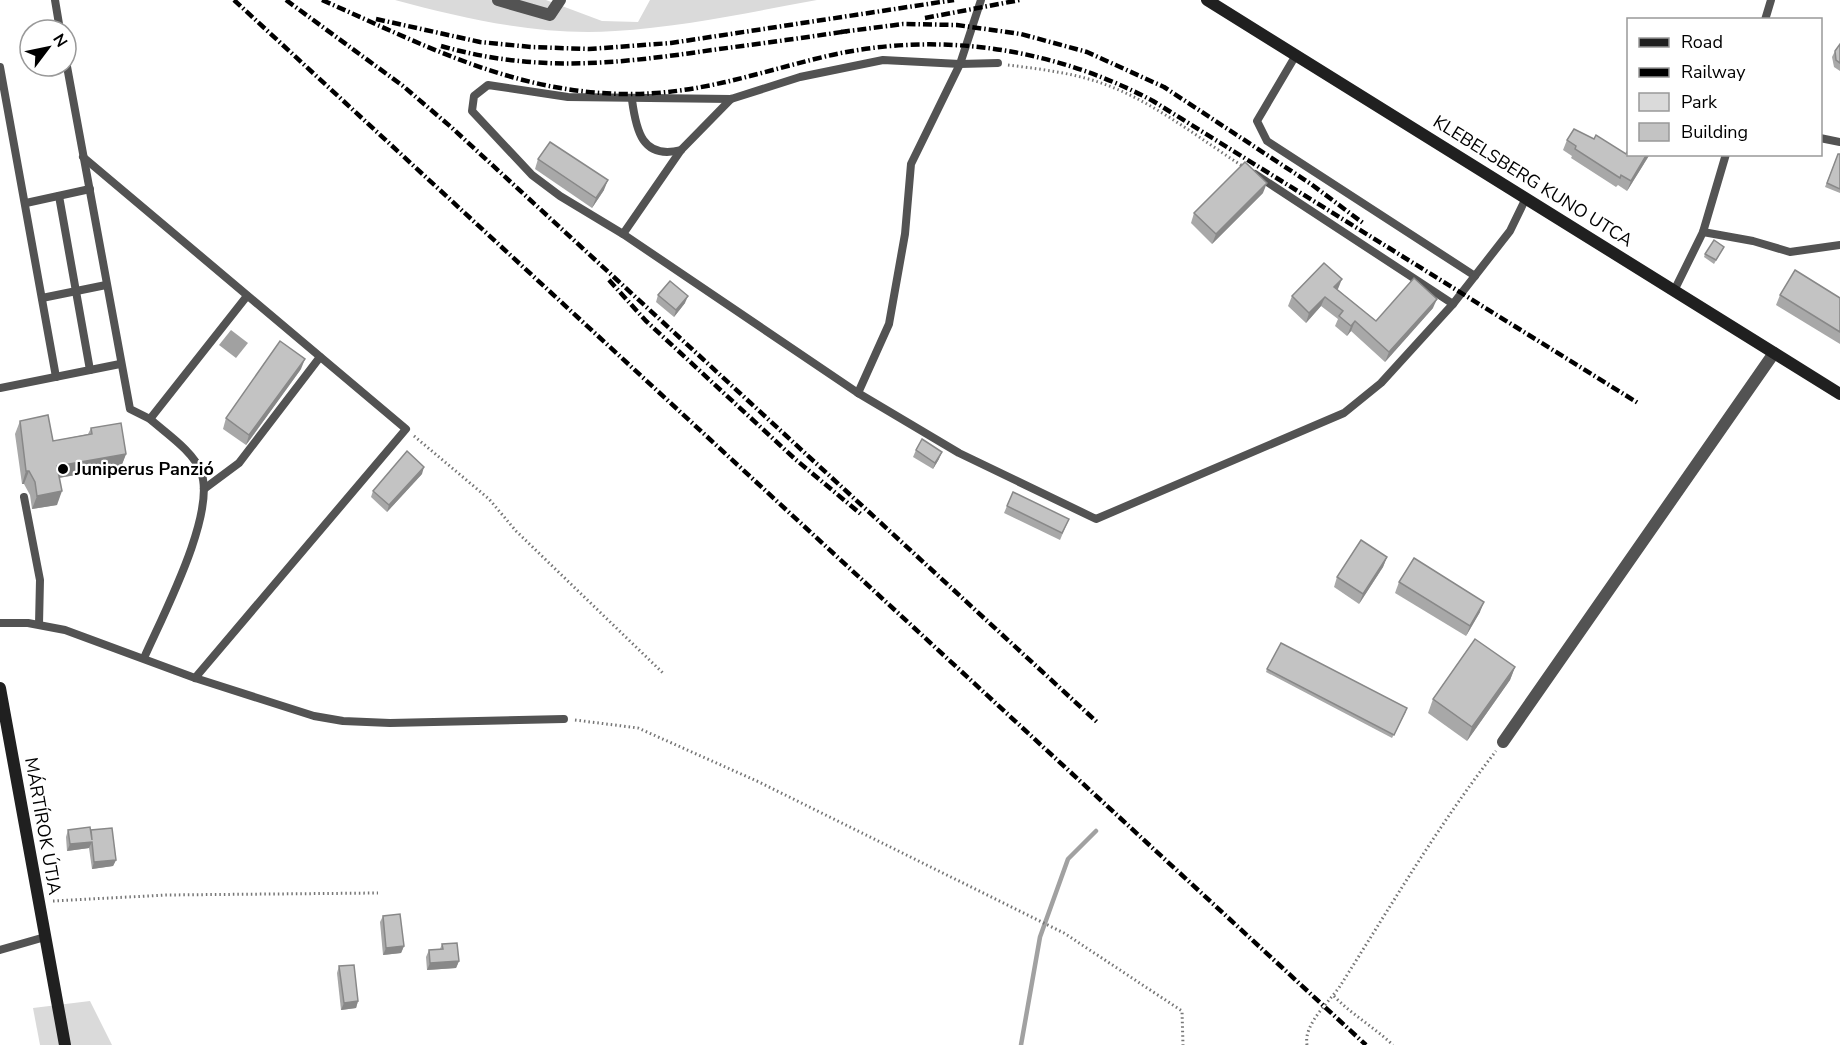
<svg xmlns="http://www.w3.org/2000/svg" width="1840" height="1045" font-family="'Nunito Sans',sans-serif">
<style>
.green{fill:#dadada}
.water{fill:#a1a1a1}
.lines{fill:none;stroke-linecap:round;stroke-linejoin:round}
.stream{stroke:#a1a1a1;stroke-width:4.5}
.path{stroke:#757575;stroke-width:3;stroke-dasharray:1.5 3;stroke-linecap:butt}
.lane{stroke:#535353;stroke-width:8}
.street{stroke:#535353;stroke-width:12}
.secondary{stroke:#202020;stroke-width:12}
.rail{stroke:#000;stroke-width:4.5;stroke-dasharray:9 3 1.5 3;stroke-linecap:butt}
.wall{fill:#a8a8a8}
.shaded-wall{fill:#888}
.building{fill:#c3c3c3;stroke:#888;stroke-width:1.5}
.poi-dot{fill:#000;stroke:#fff;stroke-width:2}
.labels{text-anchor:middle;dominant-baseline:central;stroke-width:4.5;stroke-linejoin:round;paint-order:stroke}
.street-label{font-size:18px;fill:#000;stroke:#fff}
.poi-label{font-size:18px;font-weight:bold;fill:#000;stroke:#fff;text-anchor:start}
</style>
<rect width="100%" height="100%" fill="#fff"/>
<!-- green -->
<g class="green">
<path d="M395,0H546L602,21L638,22L650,0H817C751,12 682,27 615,31C540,36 466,19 395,0Z"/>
<path d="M90,1001L112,1045H40L33,1008Z"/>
</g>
<!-- water -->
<path class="water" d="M231,330L248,343L236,358L219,345Z"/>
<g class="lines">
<!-- stream -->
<path class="stream" d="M1021,1045L1040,937L1068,859L1096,831"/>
<!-- path -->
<g class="path">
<path d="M1008,65C1040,69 1074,73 1104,84C1154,102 1200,139 1244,167"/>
<path d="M414,436L489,499L516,531L664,674"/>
<path d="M575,720L638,728L759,782L1064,933L1182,1011L1183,1045"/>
<path d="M53,901L166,895L378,893"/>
<path d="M1334,996C1352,1015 1374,1027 1393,1045"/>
<path d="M1307,1045C1303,1023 1332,1000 1342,983C1392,904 1439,824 1496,751"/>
</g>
<!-- lane -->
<g class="lane">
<path d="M55,0L60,30"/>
<path d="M1765,20L1771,0"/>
<path d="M1296,55L1257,121L1267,141L1475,276"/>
<path d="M66,61L130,409L150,419L247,296"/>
<path d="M998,63L960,64L883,60L800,77L731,99L568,97L488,85L474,96L472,111L532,175L560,196L623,234L858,393L959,453L1096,519L1344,413L1381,383L1453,304L1510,231L1526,198"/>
<path d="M0,67L56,377"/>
<path d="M632,100C636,130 642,160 681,150"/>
<path d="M1820,138L1840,142"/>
<path d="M83,157L406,429L195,678"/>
<path d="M1255,174L1453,304"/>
<path d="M59,196L90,370"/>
<path d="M26,203L90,189"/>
<path d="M1703,232L1753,241L1790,252L1840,245"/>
<path d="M623,234L681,150L731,99"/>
<path d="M1674,291L1703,232L1726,154"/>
<path d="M42,298L106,285"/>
<path d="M0,388L120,364"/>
<path d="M858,393L889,324L905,234L911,164L960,64L981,0"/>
<path d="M204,489L239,463L320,357"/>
<path d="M24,497L40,580L39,624"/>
<path d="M0,623H28L65,630L195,678L314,716L343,721L390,723L564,719"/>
<path d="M144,658C162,617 217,513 201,472C193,451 167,434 150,419"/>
<path d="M0,950L45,937"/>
</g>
<!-- street -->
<g class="street">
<path d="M498,0L550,15L560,0"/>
<path d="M1503,742L1774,353"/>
</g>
<!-- secondary -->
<g class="secondary">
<path d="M1207,0L1840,394"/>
<path d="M0,688L65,1045"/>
</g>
<!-- rail -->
<g class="rail">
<path d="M234,0L1366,1045"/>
<path d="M286,0L403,86L451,127L1098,723"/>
<path d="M322,0C422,44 511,92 623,94C698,95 752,74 823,57C935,30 1052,47 1153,101L1638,403"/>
<path d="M925,18L1020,0"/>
<path d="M376,19L480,42L531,47L589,49L671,43L954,0"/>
<path d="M841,32L903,24L957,25L1021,34L1087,52L1164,87L1311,184L1363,223"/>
<path d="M441,46C536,73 616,64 712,50C757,44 803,38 848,31"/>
<path d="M609,280L646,321L795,459L862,515"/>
</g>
</g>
<!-- wall -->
<g class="wall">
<path d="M1840,44V71L1834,67L1832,57L1835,51Z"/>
<path d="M1567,140L1626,154H1650L1627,191L1618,185L1616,187L1571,158L1572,156L1563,150Z"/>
<path d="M1838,154H1840V193L1825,187Z"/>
<path d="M538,159L604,190L592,208L535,169Z"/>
<path d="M1263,193L1212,244L1191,223L1194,213Z"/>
<path d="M1724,247L1714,264L1704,257L1705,254Z"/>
<path d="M1338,290L1376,321L1433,308L1385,362L1351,331L1347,336L1335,326L1338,319L1321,306L1306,323L1288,306L1292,296Z"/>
<path d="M658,295L685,303L674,317L656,302Z"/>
<path d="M1780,295L1840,298V344L1776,305Z"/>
<path d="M301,369L246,445L223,429L226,418Z"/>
<path d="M20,421L53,441L88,434L91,428L126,454L121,467L59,478L57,505L32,509L30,495L24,484H22L15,434Z"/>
<path d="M916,450L939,459L933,469L913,457Z"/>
<path d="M422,474L387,512L371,497L373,491Z"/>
<path d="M1007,506L1069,519L1060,540L1004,513Z"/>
<path d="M1387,557L1383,567L1359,604L1334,587L1337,577Z"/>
<path d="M1399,582L1480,612L1466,636L1395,593Z"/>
<path d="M1515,667L1510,680L1467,741L1428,713L1433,699Z"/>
<path d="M1267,669L1406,712L1392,738L1266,672Z"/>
<path d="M68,830L90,831L116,860L113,866L92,869L89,848L67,851L66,837Z"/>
<path d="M383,916L404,946L401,953L383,955L380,922Z"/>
<path d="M442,944L459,961L456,968L427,970L426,957L429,950L440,949Z"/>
<path d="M339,966L358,1001L356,1008L341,1010L337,973Z"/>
</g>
<!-- shaded-wall -->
<g class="shaded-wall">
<path d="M1647,154H1650L1627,191L1631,181Z"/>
<path d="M608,180L604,190L592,208L596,198Z"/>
<path d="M1267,183L1263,193L1212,244L1216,234Z"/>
<path d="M1342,279L1338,289L1331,297L1334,287Z"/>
<path d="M688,296L685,303L674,317L676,310Z"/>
<path d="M1325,297L1321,306L1306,323L1309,313Z"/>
<path d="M1437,299L1433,308L1385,362L1389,352Z"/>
<path d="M1355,321L1351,331L1347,336L1351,326Z"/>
<path d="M305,359L301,369L246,445L249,435Z"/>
<path d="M942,452L939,459L933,469L935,463Z"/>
<path d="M126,454L121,467L52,479L57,466Z"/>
<path d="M424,467L422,474L387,512L389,505Z"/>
<path d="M26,471H29L24,484H22Z"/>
<path d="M62,491L57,505L32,509L37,496Z"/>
<path d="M1387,557L1383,567L1359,604L1363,594Z"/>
<path d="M1484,602L1480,612L1466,636L1470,626Z"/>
<path d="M1515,667L1510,680L1467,741L1472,727Z"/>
<path d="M92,842L89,848L67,851L70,844Z"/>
<path d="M116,860L113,866L92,869L94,862Z"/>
<path d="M404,946L401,953L383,955L386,948Z"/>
<path d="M459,961L456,968L427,970L430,963Z"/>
<path d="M358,1001L356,1008L341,1010L344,1003Z"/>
</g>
<!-- building -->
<g class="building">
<path d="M1840,44V63L1836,60L1835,51Z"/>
<path d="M1574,129L1594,139L1596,135L1626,154L1629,149V154H1647L1631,181L1621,175L1620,178L1575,149L1576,146L1567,140Z"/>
<path d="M550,142L608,180L596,198L538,159Z"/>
<path d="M1838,154H1840V189L1827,183Z"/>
<path d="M1245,162L1267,183L1216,234L1194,213Z"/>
<path d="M1714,240L1724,247L1716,260L1705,254Z"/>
<path d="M1324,263L1342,279L1334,287L1376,321L1414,278L1437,299L1389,352L1355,321L1351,326L1339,316L1343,311L1325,297L1309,313L1292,296Z"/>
<path d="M1795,270L1840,298V332L1780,295Z"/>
<path d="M670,281L688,296L676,310L658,295Z"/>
<path d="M280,341L305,359L249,435L226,418Z"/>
<path d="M48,415L53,441L92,434L91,428L121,423L126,454L57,466L62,491L37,496L35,482L29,471H26L20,421Z"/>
<path d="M922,439L942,452L935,463L916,450Z"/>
<path d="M407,451L424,467L389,505L373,491Z"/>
<path d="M1013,492L1069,519L1062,533L1007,506Z"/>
<path d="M1361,540L1387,557L1363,594L1337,577Z"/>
<path d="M1414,558L1484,602L1470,626L1399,582Z"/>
<path d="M1475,639L1515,667L1472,727L1433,699Z"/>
<path d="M1281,643L1407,708L1394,735L1267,669Z"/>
<path d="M90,827L92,840L91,830L112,828L116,860L94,862L92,842L70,844L68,830Z"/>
<path d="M400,914L404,946L386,948L383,916Z"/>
<path d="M457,943L459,961L430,963L429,950L443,949L442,944Z"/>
<path d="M354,965L358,1001L344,1003L339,966Z"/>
</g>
<!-- markers -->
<circle class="poi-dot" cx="63" cy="469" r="6"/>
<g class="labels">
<!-- street labels -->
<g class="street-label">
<text transform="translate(1533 181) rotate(32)">KLEBELSBERG KUNO UTCA</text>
<text transform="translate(43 826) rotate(80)">MÁRTÍROK ÚTJA</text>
</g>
<!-- poi labels -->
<g class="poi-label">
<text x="75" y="469">Juniperus Panzió</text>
</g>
</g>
<!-- legend -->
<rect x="1627" y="18" width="195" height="138" fill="#ffffff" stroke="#999999" stroke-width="1.5"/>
<rect x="1639" y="38" width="30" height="9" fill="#202020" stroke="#999999" stroke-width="1.5"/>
<text x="1681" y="48" font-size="18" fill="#000000">Road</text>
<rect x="1639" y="68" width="30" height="9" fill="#000000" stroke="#999999" stroke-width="1.5"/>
<text x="1681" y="78" font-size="18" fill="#000000">Railway</text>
<rect x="1639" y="93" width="30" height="18" fill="#dadada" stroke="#999999" stroke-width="1.5"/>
<text x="1681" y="108" font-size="18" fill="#000000">Park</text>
<rect x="1639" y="123" width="30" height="18" fill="#c3c3c3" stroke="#999999" stroke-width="1.5"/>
<text x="1681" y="138" font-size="18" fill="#000000">Building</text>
<!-- north arrow -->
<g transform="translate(48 48) rotate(58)"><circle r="28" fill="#ffffff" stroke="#999999" stroke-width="1.5"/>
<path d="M0-4.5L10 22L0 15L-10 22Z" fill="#000000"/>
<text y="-9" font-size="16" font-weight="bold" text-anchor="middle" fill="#000000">N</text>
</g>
</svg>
